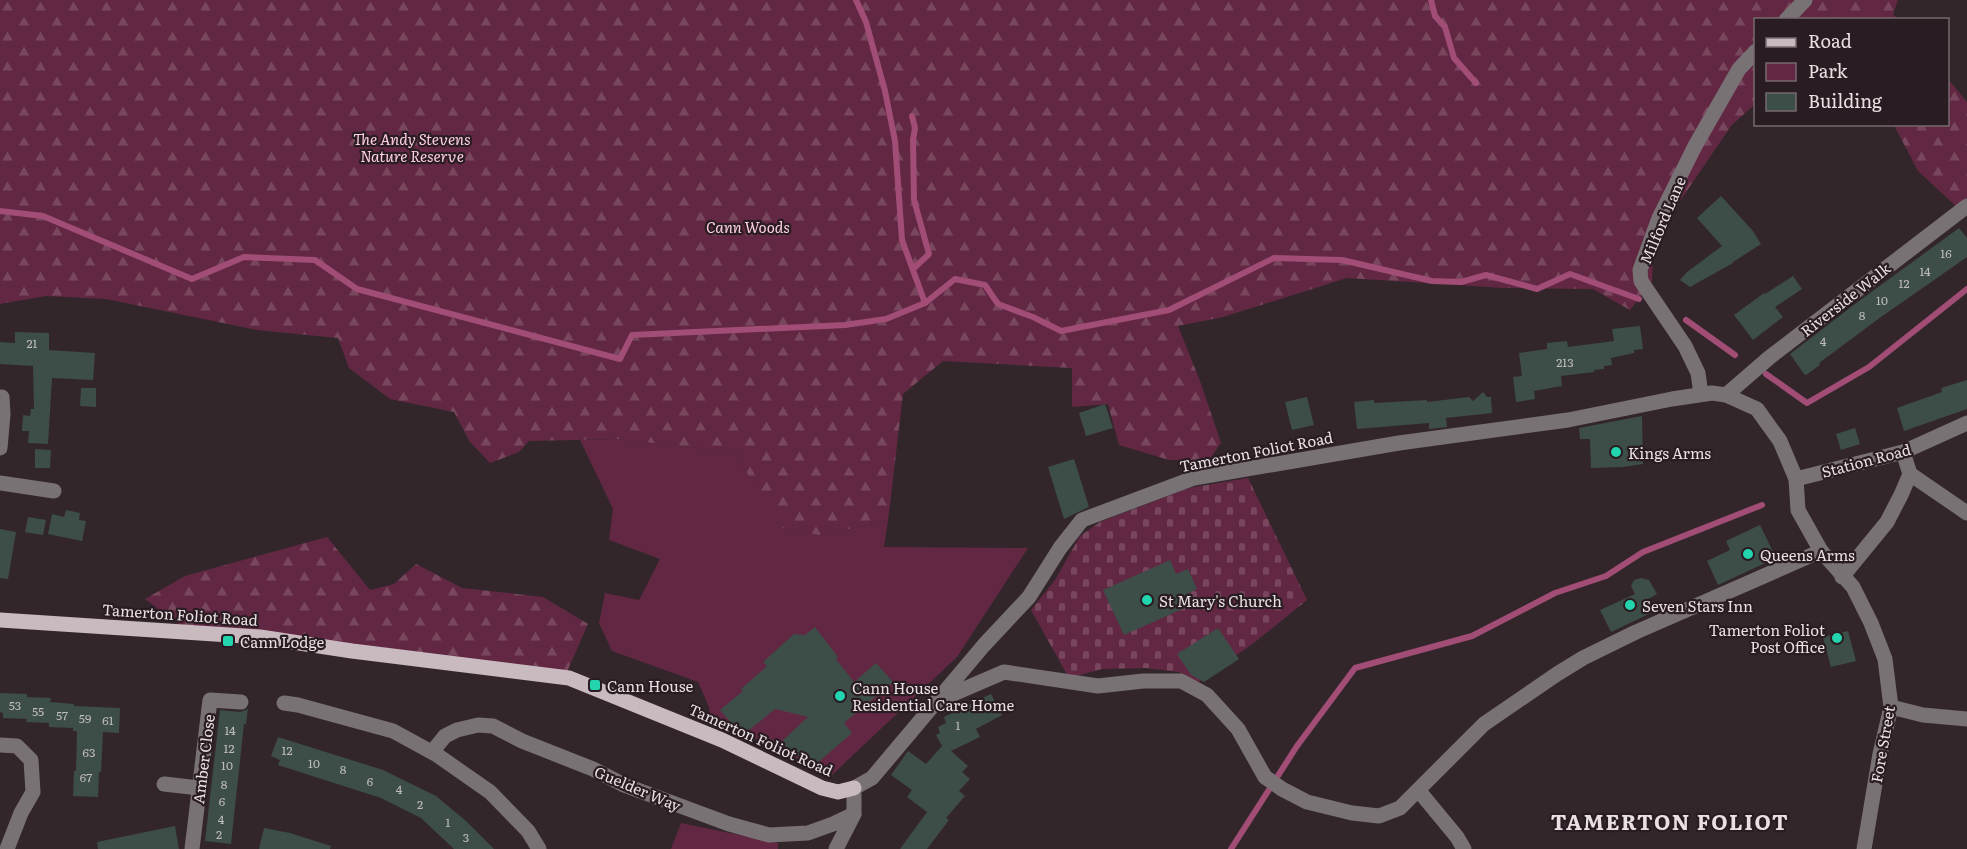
<svg xmlns="http://www.w3.org/2000/svg" width="1967" height="849" font-family="Literata,serif">
<style>
.green{fill:#622843}
.forest{fill:url(#forest-firs)}
.cemetery{fill:url(#cemetery-stones)}
.lines{fill:none;stroke-linecap:round;stroke-linejoin:round}
.stream{stroke:#a14d75;stroke-width:6}
.building{fill:#3d4d48}
.minor{stroke:#797275;stroke-width:15}
.major{stroke:#c9bac0;stroke-width:15}
.poi-dot{fill:#23d5af;stroke:#291c22;stroke-width:2}
.labels{text-anchor:middle;dominant-baseline:central;stroke-width:4.5;stroke-linejoin:round;paint-order:stroke}
.number-label{font-size:12px;fill:#bebbbc}
.park-label{font-size:15px;font-style:italic;fill:#ffcee1;stroke:#291c22}
.street-label{font-size:15px;fill:#e9e0e3;stroke:#291c22}
.poi-label{font-size:15px;fill:#e9e0e3;stroke:#291c22;text-anchor:start}
.district-label{font-size:21px;font-weight:bold;letter-spacing:1.5px;fill:#e9e0e3;stroke:#291c22}
</style>
<defs>
<pattern id="forest-firs" width="22" height="20" patternUnits="userSpaceOnUse" patternTransform="scale(1.5)"><rect width="22" height="20" fill="#622843"/><path d="M5 1l3.5 6h-7zM16 11l3.5 6h-7z" fill="#78475e"/></pattern>
<pattern id="cemetery-stones" width="16" height="16" patternUnits="userSpaceOnUse" patternTransform="scale(1.5)"><rect width="16" height="16" fill="#622843"/><path d="M2 7V4a2 2 0 0 1 4 0v3zM10 15v-3a2 2 0 0 1 4 0v3z" fill="#78475e"/></pattern>
</defs>
<rect width="100%" height="100%" fill="#33262b"/>
<!-- green -->
<g class="green">
<path d="M617,439L736,452L777,527L819,535L888,521L884,547L1028,548L957,657L832,775L710,717L709,707L698,682L612,651L599,623L605,593L639,600L660,559L609,540L613,509L580,440Z"/>
<path d="M681,823L778,843V849H671Z"/>
</g>
<!-- forest -->
<g class="forest">
<path d="M0,0H1898L1893,14L1897,19L1756,20L1755,104L1731,126L1654,239L1652,281L1630,310L1593,289L1504,288L1347,278L1223,317L1178,326L1200,381L1221,443L1209,460H1169L1119,445L1108,404L1072,407V368L943,361L903,394L888,521L819,535L776,527L736,452L617,439L529,441L519,452L490,463L470,442L454,412L390,399L349,368L338,338L257,330L106,299L46,296L0,304Z"/>
<path d="M1948,79L1967,102V198L1957,207L1918,171L1894,125L1948,124Z"/>
<path d="M327,537L370,590L394,584L416,564L462,588L543,597L588,624L566,674L180,625L145,599L185,576Z"/>
</g>
<!-- cemetery -->
<path class="cemetery" d="M1248,478L1307,600L1255,642L1197,683L1179,672L1146,668L1102,669L1069,678L1031,610L1055,580L1080,536L1100,522L1189,488Z"/>
<g class="lines">
<!-- stream -->
<g class="stream">
<path d="M856,0L866,22L885,91L895,141L902,240L925,303"/>
<path d="M1431,0L1435,16L1445,27L1454,58L1476,83"/>
<path d="M912,116L915,128L913,140L914,200L929,254L913,269"/>
<path d="M0,211L43,216L192,279L244,257L315,260L357,289L620,359L632,335L845,325L886,319L925,303L955,279L985,285L998,304L1033,317L1061,331L1169,310L1274,258L1342,260L1432,281L1461,282L1486,275L1537,289L1570,274L1639,299"/>
<path d="M1686,320L1735,355"/>
<path d="M1766,374L1807,403L1869,367L1967,289"/>
<path d="M1231,849L1297,746L1355,668L1472,636L1555,593L1606,576L1643,552L1762,505"/>
</g>
</g>
<!-- building -->
<g class="building">
<path d="M1721,196L1753,231L1761,244L1733,262V263L1690,287L1680,280L1687,272L1722,246L1697,218Z"/>
<path d="M1959,228L1967,238V257L1881,317L1819,363L1820,365L1806,375L1804,374L1790,354L1859,301Z"/>
<path d="M1793,276L1802,289L1775,307L1783,317L1753,340L1734,315L1764,293L1765,294Z"/>
<path d="M1640,326L1643,349L1634,350V353L1611,358L1612,365L1604,366V369L1594,370V372L1561,376L1562,386L1534,391L1535,399L1516,402L1513,377L1522,376L1519,353L1547,349V343L1567,341L1568,347L1614,341L1612,329Z"/>
<path d="M15,332L49,333V350L95,353L93,380L52,378L48,444L28,443L29,431H22L23,415L30,416L31,409H34L33,366L0,364V342L15,343Z"/>
<path d="M1967,380V409L1904,431L1897,408L1942,392L1941,388Z"/>
<path d="M81,388H96V407L80,406Z"/>
<path d="M1483,392L1487,397H1491L1492,413L1446,418L1447,427L1429,429V423L1357,429L1354,402L1374,400V403L1427,400V402L1469,397L1473,401Z"/>
<path d="M1307,397L1314,425L1292,430L1285,402Z"/>
<path d="M1105,404L1113,428L1086,436L1079,413Z"/>
<path d="M1642,416L1643,464L1623,467L1591,468L1590,439H1580L1579,428Z"/>
<path d="M1855,428L1860,444L1841,450L1836,434Z"/>
<path d="M35,449L51,450L50,468H35Z"/>
<path d="M1074,459L1089,507L1064,519L1048,467Z"/>
<path d="M66,510L80,513L79,520L86,521L82,541L48,534L52,514L64,517Z"/>
<path d="M28,517L46,520L43,535L25,532Z"/>
<path d="M1760,525L1776,558L1718,585L1707,561L1730,550L1726,541Z"/>
<path d="M0,529L16,532L8,579L0,578Z"/>
<path d="M1170,560L1176,574L1188,569L1197,589L1185,595L1189,606L1124,635L1103,590Z"/>
<path d="M1641,578L1649,580L1657,594L1647,600L1653,612L1611,632L1600,610L1635,594L1631,586L1634,580Z"/>
<path d="M815,627L838,657L836,659L854,682L876,663L893,682L844,723L852,733L814,766L806,755L801,758L798,755L795,756L781,742L808,717L775,709L742,736L720,710L743,691L741,689L767,666L763,662L783,644L794,634L805,635Z"/>
<path d="M1218,628L1239,659L1204,682L1191,675L1177,654Z"/>
<path d="M1848,631L1856,661L1831,667L1823,637Z"/>
<path d="M0,693L27,694V697L51,698L50,702L74,704V706L120,708L119,733L103,732L101,772H99L98,797L73,796L74,771H76L77,731H73V728L49,727V723L26,722L27,719L3,718V713L0,712Z"/>
<path d="M991,694L1002,715L976,729L980,737L951,751L968,766L962,772L970,779L959,791L965,796L946,818L949,820L927,849H900L927,812L907,797L912,790L891,775L908,751L926,764L942,746L936,735L940,733L938,727L946,723L944,717Z"/>
<path d="M248,709L246,724H244L231,844L205,841L220,710L240,712Z"/>
<path d="M278,737L383,770L436,796L466,821L494,849H454L421,818L381,798L278,765L280,760L271,756Z"/>
<path d="M175,826L179,849H98L97,842Z"/>
<path d="M264,828L290,833L331,846L330,849H259Z"/>
</g>
<g class="lines">
<!-- minor -->
<g class="minor">
<path d="M1786,20L1805,0"/>
<path d="M1701,394L1698,373L1685,346L1641,281L1640,270L1659,218L1695,146L1739,69L1756,51"/>
<path d="M1726,395L1770,357L1967,206"/>
<path d="M0,448L3,414L2,397"/>
<path d="M1910,474L1967,513"/>
<path d="M1796,479L1903,452L1967,423"/>
<path d="M0,483L54,491"/>
<path d="M1842,577L1887,522L1901,495L1910,474L1903,452"/>
<path d="M939,700L1004,672L1098,686L1143,681H1181L1207,695L1238,729L1265,777L1282,789L1307,802L1352,813L1379,816L1400,808L1484,724L1557,674L1583,658L1636,632L1821,551"/>
<path d="M284,703L298,705L393,731L437,755L490,792L528,831L539,849"/>
<path d="M1891,707L1923,715L1967,719"/>
<path d="M0,745L17,746L31,760L33,792L21,813L7,849"/>
<path d="M432,752L445,736L457,730L478,725L493,726L522,741L593,769L624,785L729,824L769,835L808,833L833,824L854,814"/>
<path d="M164,784L199,788"/>
<path d="M1419,791L1457,837L1464,849"/>
<path d="M192,849L210,700L241,702"/>
<path d="M836,849L854,814V788L872,778L984,645L1029,597L1060,548L1082,520L1194,478L1399,443L1568,420L1672,399L1712,393L1726,395L1757,409L1780,441L1796,479L1798,510L1821,551L1853,587L1871,623L1885,659L1891,707L1880,754L1864,849"/>
</g>
<!-- major -->
<path class="major" d="M0,620L260,637L352,651L569,678L722,740L822,788L838,792L854,788"/>
</g>
<!-- markers -->
<g class="poi-dot">
<circle cx="1616" cy="452" r="6"/>
<circle cx="1748" cy="554" r="6"/>
<circle cx="1147" cy="600" r="6"/>
<circle cx="1630" cy="605" r="6"/>
<circle cx="1837" cy="638" r="6"/>
<rect x="222" y="635" width="12" height="12" rx="3"/>
<rect x="589" y="679" width="12" height="12" rx="3"/>
<circle cx="840" cy="696" r="6"/>
</g>
<g class="labels">
<!-- number labels -->
<g class="number-label">
<text x="1946" y="253">16</text>
<text x="1925" y="271">14</text>
<text x="1904" y="283">12</text>
<text x="1882" y="300">10</text>
<text x="1862" y="315">8</text>
<text x="1823" y="341">4</text>
<text x="32" y="343">21</text>
<text x="1565" y="362">213</text>
<text x="15" y="705">53</text>
<text x="38" y="711">55</text>
<text x="62" y="715">57</text>
<text x="85" y="718">59</text>
<text x="108" y="720">61</text>
<text x="958" y="725">1</text>
<text x="230" y="730">14</text>
<text x="229" y="748">12</text>
<text x="287" y="750">12</text>
<text x="89" y="752">63</text>
<text x="314" y="763">10</text>
<text x="227" y="765">10</text>
<text x="343" y="769">8</text>
<text x="86" y="777">67</text>
<text x="370" y="781">6</text>
<text x="224" y="784">8</text>
<text x="399" y="789">4</text>
<text x="222" y="801">6</text>
<text x="420" y="804">2</text>
<text x="221" y="819">4</text>
<text x="448" y="822">1</text>
<text x="219" y="834">2</text>
<text x="466" y="837">3</text>
</g>
<!-- park labels -->
<g class="park-label">
<text x="412" y="138">The Andy Stevens<tspan x="412" dy="17">Nature Reserve</tspan></text>
<text x="748" y="226">Cann Woods</text>
</g>
<!-- street labels -->
<g class="street-label">
<text transform="translate(1662 220) rotate(-67)">Milford Lane</text>
<text transform="translate(1845 299) rotate(-38)">Riverside Walk</text>
<text transform="translate(1256 451) rotate(-11)">Tamerton Foliot Road</text>
<text transform="translate(1866 460) rotate(-15)">Station Road</text>
<text transform="translate(180 614) rotate(4)">Tamerton Foliot Road</text>
<text transform="translate(761 739) rotate(24)">Tamerton Foliot Road</text>
<text transform="translate(1882 744) rotate(-80)">Fore Street</text>
<text transform="translate(203 759) rotate(-83)">Amber Close</text>
<text transform="translate(638 788) rotate(23)">Guelder Way</text>
</g>
<!-- poi labels -->
<g class="poi-label">
<text x="1628" y="452">Kings Arms</text>
<text x="1760" y="554">Queens Arms</text>
<text x="1159" y="600">St Mary's Church</text>
<text x="1642" y="605">Seven Stars Inn</text>
<text x="1825" y="629" text-anchor="end">Tamerton Foliot<tspan x="1825" dy="17">Post Office</tspan></text>
<text x="240" y="641">Cann Lodge</text>
<text x="607" y="685">Cann House</text>
<text x="852" y="687">Cann House<tspan x="852" dy="17">Residential Care Home</tspan></text>
</g>
<!-- district labels -->
<g class="district-label">
<text x="1670" y="820">TAMERTON FOLIOT</text>
</g>
</g>
<!-- legend -->
<rect x="1754" y="18" width="195" height="108" fill="#291c22" stroke="#766a6f" stroke-width="1.5"/>
<rect x="1766" y="38" width="30" height="9" fill="#c9bac0" stroke="#766a6f" stroke-width="1.5"/>
<text x="1808" y="48" font-size="18" fill="#e9e0e3">Road</text>
<rect x="1766" y="63" width="30" height="18" fill="#622843" stroke="#766a6f" stroke-width="1.5"/>
<text x="1808" y="78" font-size="18" fill="#e9e0e3">Park</text>
<rect x="1766" y="93" width="30" height="18" fill="#3d4d48" stroke="#766a6f" stroke-width="1.5"/>
<text x="1808" y="108" font-size="18" fill="#e9e0e3">Building</text>
</svg>
